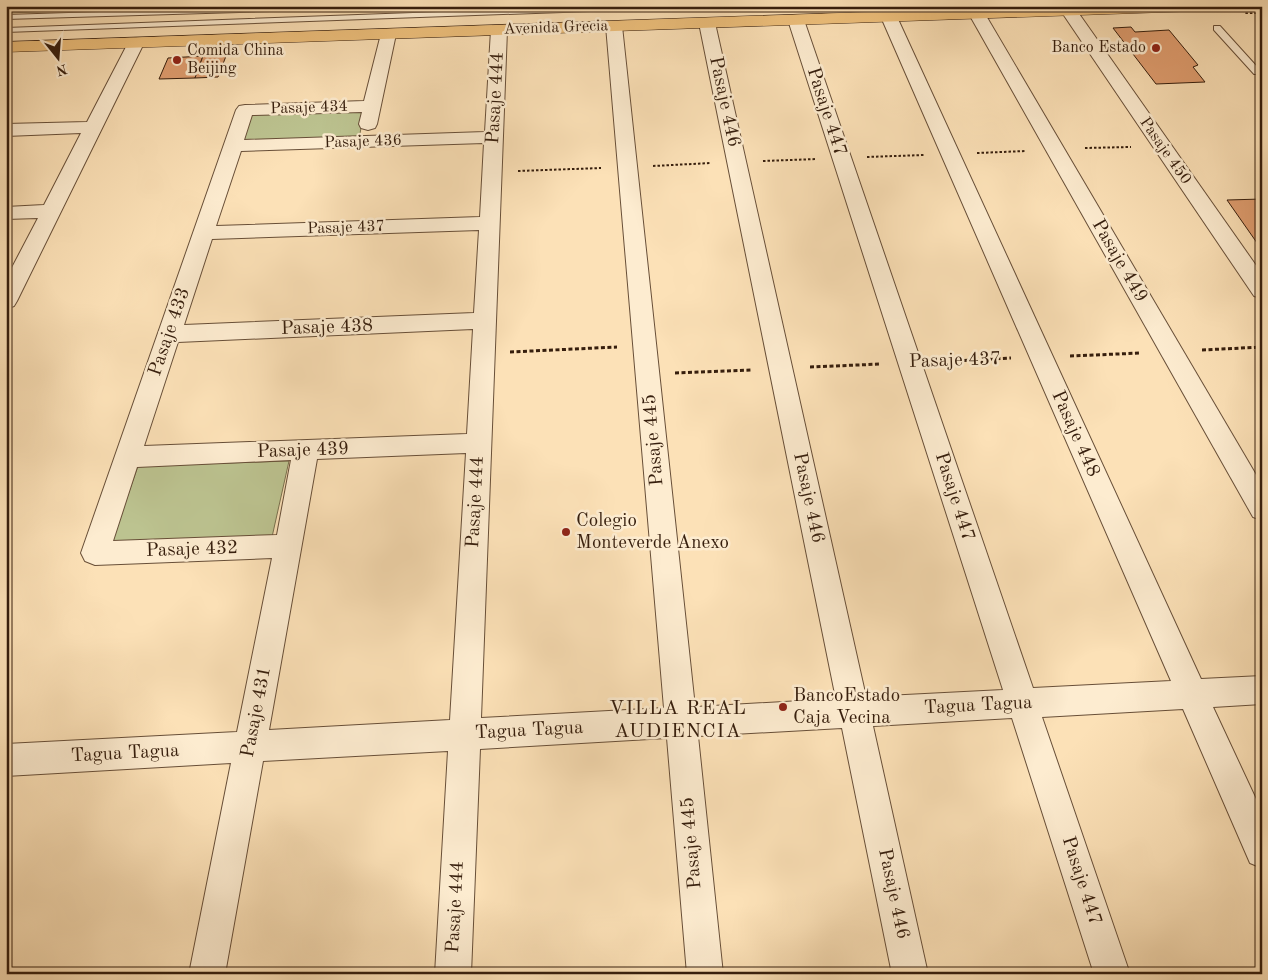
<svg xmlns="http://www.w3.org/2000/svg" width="1268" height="980" font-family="'Old Standard TT',serif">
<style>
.green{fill:#bcc390;stroke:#79704e}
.building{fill:#e09e70;stroke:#361e0d}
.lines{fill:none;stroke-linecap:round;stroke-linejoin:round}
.lane-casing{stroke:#684f38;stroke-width:2}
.street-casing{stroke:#684f38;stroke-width:2}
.primary-casing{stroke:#361e0d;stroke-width:1}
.path-far1{stroke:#361e0d;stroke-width:2;stroke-dasharray:2.5 2;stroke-linecap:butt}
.path{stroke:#361e0d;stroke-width:3;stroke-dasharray:4 2.5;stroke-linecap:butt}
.lane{fill:#fdecd0;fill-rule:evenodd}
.street{fill:#fdecd0;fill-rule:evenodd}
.primary{fill:#eec07c;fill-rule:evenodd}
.poi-dot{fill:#8f2418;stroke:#fdecd0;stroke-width:2}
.labels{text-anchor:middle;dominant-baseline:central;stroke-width:5;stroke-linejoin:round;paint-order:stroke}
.far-street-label{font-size:16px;fill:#361e0d;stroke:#fdecd0}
.far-poi-label{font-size:16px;fill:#361e0d;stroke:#fdecd0;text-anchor:end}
.street-label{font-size:19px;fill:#361e0d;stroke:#fdecd0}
.poi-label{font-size:19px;fill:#361e0d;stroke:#fdecd0;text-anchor:start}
.neighbourhood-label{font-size:20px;letter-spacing:1px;fill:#361e0d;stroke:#fdecd0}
</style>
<rect width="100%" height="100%" fill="#fce1b7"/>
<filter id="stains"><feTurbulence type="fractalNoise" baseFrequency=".004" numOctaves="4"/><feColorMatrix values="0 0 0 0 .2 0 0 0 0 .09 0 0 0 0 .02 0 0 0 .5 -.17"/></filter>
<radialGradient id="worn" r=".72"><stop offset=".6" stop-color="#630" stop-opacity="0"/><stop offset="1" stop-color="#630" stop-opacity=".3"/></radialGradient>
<!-- green -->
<g class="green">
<path d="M28,6H204L6,13V8Z"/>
<path d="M365,109L359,138L242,142L251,113Z"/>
<path d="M289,461L272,537L111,543L138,466Z"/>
</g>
<!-- building -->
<g class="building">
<path d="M1131,27L1135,32L1169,30L1198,65L1193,67L1205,82L1156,84L1113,28Z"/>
<path d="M203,56L195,78L159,79L168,58Z"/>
<path d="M203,56H226L218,77L195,78Z"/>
<path d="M1262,199V250L1227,200Z"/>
</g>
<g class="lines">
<!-- lane casing -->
<g class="lane-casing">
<g id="lane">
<path d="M283,6H371L367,8L6,19V15Z"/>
<path d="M602,6H677L673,8L6,32V28Z"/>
<path d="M1214,26H1220L1259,69H1262V74H1254L1214,30Z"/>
</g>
</g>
<!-- street casing -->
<g class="street-casing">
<g id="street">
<path d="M1069,6L1075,8L1262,274V298L1254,296L1061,11L1063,8Z"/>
<path d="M977,9L983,11L985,14L1262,485V520L1253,517L969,14L971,11Z"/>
<path d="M889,12L895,14L897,17L1201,679L1262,676V704L1213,707L1262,812V868L1250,863L1183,709L1042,717L1130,974H1094L1012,718L873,726L928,974H892L842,728L698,736L723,974H687L667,738L480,749L471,974H435L448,751L263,761L225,974H189L231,763L6,776V744L237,732L272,558L95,565L85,561L81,553L236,110L239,106L245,105L364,101L382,30H394L396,34L377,124L375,128L368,130L361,128L359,124L362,112L252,115L244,140L485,132L491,30L493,26H505L507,30L481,718L664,708L606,26L608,22H620L622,26L695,707L836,699L699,23L701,20H713L715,23L866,697L1003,690L788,20L790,17H802L804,20L1033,688L1171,681L881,17L883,14ZM484,143L480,217L216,226L241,151ZM479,230L474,313L184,325L212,239ZM473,329L467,434L144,446L178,342ZM466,453L450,720L269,730L317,459ZM291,460L277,535L113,541L137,467Z"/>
<path d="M136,38L142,39L144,43L17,301L14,306L6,309V279L38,218L6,219V207L44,205L81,133L6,136V124L87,122L128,43L130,39Z"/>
</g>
</g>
<!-- primary casing -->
<g class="primary-casing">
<path id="primary" d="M1040,6H1203L1201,10L1195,11L6,52V42Z"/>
</g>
<!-- path-far1 -->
<g class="path-far1">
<path d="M1240,6L1245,13H1262"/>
<path d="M1085,148L1131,147"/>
<path d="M977,153L1026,151"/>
<path d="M867,157L924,155"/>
<path d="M763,161L816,159"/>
<path d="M653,166L711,163"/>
<path d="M518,171L601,168"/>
</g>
<!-- path -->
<g class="path">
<path d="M1202,350L1262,347"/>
<path d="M510,352L617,347"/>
<path d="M1070,356L1141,353"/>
<path d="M938,362L1011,358"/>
<path d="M810,367L881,364"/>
<path d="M675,373L752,370"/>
</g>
<!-- lane -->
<use href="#lane" class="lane"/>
<!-- street -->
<use href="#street" class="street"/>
<!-- primary -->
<use href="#primary" class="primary"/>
</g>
<!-- markers -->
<g class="poi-dot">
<circle cx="1156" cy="48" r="5"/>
<circle cx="177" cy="60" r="5"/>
<circle cx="566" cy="532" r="5"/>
<circle cx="783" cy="707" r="5"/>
</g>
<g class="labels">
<!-- far-street labels -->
<g class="far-street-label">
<text transform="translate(556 28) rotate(-2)">Avenida Grecia</text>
<text transform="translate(309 108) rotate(-2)">Pasaje 434</text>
<text transform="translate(363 142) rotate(-2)">Pasaje 436</text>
<text transform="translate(1165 151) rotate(55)">Pasaje 450</text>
<text transform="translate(346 228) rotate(-2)">Pasaje 437</text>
</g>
<!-- far-poi labels -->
<g class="far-poi-label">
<text x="1146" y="48">Banco Estado</text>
<text x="187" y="51" text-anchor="start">Comida China<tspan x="187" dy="18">Beijing</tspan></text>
</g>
<!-- street labels -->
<g class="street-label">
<text transform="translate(496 98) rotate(-87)">Pasaje 444</text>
<text transform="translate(724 102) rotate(78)">Pasaje 446</text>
<text transform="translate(826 112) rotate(72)">Pasaje 447</text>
<text transform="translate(1119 261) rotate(60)">Pasaje 449</text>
<text transform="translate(327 328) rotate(-2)">Pasaje 438</text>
<text transform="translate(170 332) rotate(-71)">Pasaje 433</text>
<text transform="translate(955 361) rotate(-2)">Pasaje 437</text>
<text transform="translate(1075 434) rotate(66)">Pasaje 448</text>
<text transform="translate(654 440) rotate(-95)">Pasaje 445</text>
<text transform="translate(303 451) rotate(-2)">Pasaje 439</text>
<text transform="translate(954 497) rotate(72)">Pasaje 447</text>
<text transform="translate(808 498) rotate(78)">Pasaje 446</text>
<text transform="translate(476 502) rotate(-87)">Pasaje 444</text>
<text transform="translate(192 550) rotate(-2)">Pasaje 432</text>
<text transform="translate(978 706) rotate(-3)">Tagua Tagua</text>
<text transform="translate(257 712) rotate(-79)">Pasaje 431</text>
<text transform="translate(529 731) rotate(-3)">Tagua Tagua</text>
<text transform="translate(125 754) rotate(-3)">Tagua Tagua</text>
<text transform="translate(692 843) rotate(-95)">Pasaje 445</text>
<text transform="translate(1081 881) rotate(72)">Pasaje 447</text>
<text transform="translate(893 894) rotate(78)">Pasaje 446</text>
<text transform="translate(456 907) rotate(-87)">Pasaje 444</text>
</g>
<!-- poi labels -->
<g class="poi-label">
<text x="576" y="521">Colegio<tspan x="576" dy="22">Monteverde Anexo</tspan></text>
<text x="793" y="696">BancoEstado<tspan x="793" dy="22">Caja Vecina</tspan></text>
</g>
<!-- neighbourhood labels -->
<g class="neighbourhood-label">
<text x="678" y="709">VILLA REAL<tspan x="678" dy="23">AUDIENCIA</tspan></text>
</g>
</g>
<!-- margin -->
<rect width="1268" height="980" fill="none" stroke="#fce1b7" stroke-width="25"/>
<rect x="8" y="8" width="1253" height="965" fill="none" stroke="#361e0d" stroke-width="2.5"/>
<rect x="12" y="12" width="1243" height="955" fill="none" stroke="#361e0d"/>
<!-- north arrow -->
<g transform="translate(58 58) rotate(163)" stroke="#fdecd0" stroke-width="4" paint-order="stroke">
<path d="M0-4L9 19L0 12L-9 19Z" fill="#361e0d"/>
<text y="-8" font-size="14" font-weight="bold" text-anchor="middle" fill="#361e0d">N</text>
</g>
<rect width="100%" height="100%" filter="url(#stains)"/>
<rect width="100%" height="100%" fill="url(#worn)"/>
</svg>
